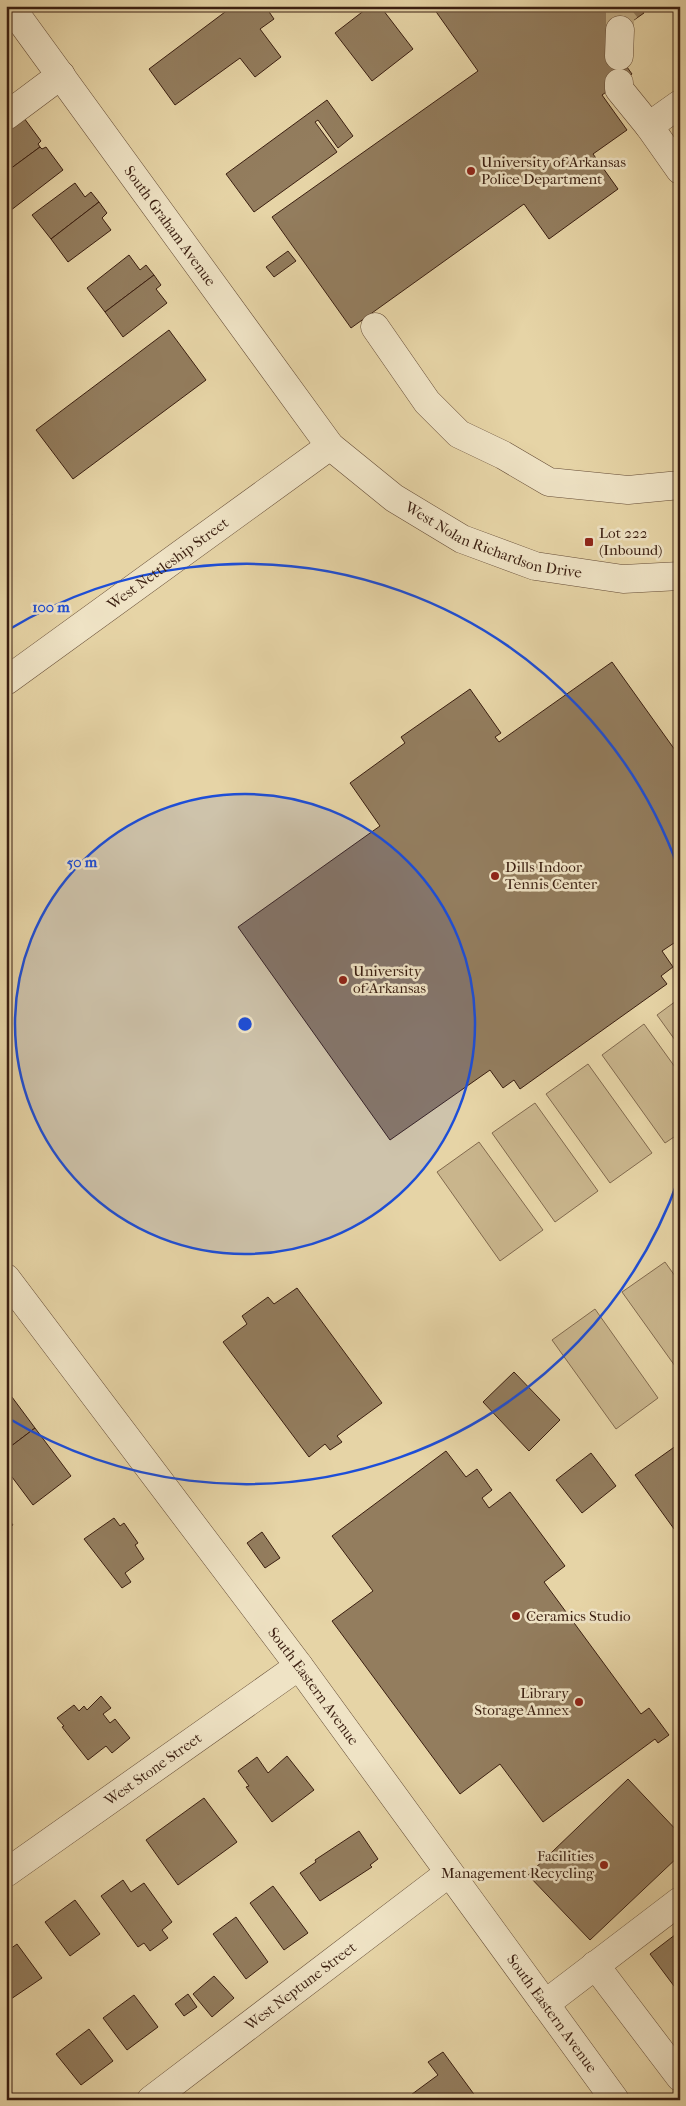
<svg xmlns="http://www.w3.org/2000/svg" width="686" height="2106" font-family="'IM FELL French Canon',serif">
<style>
.green{fill:#c9b58c;stroke:#826a4e}
.building{fill:#937d5e;stroke:#3a1e10}
.lines{fill:none;stroke-linecap:round;stroke-linejoin:round}
.minor-tunnel{stroke:#c4b088;stroke-width:28;stroke-dasharray:28 14;stroke-linecap:butt}
.minor-casing{stroke:#654c36;stroke-width:29}
.minor{stroke:#efe3c5;stroke-width:28}
.ring{fill:none;stroke:#1d4ed8;stroke-width:2.5}
.poi-dot{fill:#8f2418;stroke:#efe3c5;stroke-width:2}
.labels{text-anchor:middle;dominant-baseline:central;stroke-width:5;stroke-linejoin:round;paint-order:stroke}
.poi-label{font-size:15px;fill:#3a1e10;stroke:#efe3c5;text-anchor:start}
.street-label{font-size:15px;fill:#3a1e10;stroke:#efe3c5}
.centre{fill:#1d4ed8;stroke:#efe3c5;stroke-width:2.5}
.ring-label{font-size:15px;text-anchor:middle;font-weight:bold;fill:#1d4ed8;stroke:#efe3c5;stroke-width:5;stroke-linejoin:round;paint-order:stroke}
</style>
<rect width="100%" height="100%" fill="#e6d4a6"/>
<filter id="stains"><feTurbulence type="fractalNoise" baseFrequency=".004" numOctaves="4"/><feColorMatrix values="0 0 0 0 .2 0 0 0 0 .09 0 0 0 0 .02 0 0 0 .5 -.17"/></filter>
<radialGradient id="worn" r=".72"><stop offset=".6" stop-color="#630" stop-opacity="0"/><stop offset="1" stop-color="#630" stop-opacity=".3"/></radialGradient>
<!-- green -->
<g class="green">
<path d="M680,998V1047L657,1015Z"/>
<path d="M644,1024L680,1074V1133L665,1143L602,1055Z"/>
<path d="M588,1064L652,1153L610,1183L546,1094Z"/>
<path d="M535,1103L598,1191L555,1222L492,1133Z"/>
<path d="M479,1142L543,1230L500,1261L437,1172Z"/>
<path d="M665,1262L680,1283V1373L622,1292Z"/>
<path d="M595,1309L658,1398L616,1429L552,1340Z"/>
</g>
<!-- building -->
<g class="building">
<path d="M233,6H265L274,19L260,29L281,57L255,77L240,58L175,105L149,69Z"/>
<path d="M370,6H380L413,49L372,81L335,33Z"/>
<path d="M432,6H639L644,13L607,39L632,74L602,95L627,130L593,154L618,189L549,239L524,204L351,328L272,217L478,71Z"/>
<path d="M327,100L353,136L338,148L318,120L315,122L337,152L254,212L226,174Z"/>
<path d="M24,118L41,141L38,144L40,147L6,172V131Z"/>
<path d="M40,147L42,149L46,147L63,170L6,214V172Z"/>
<path d="M75,183L85,197L91,192L99,202L51,239L32,215Z"/>
<path d="M99,202L107,213L102,218L111,230L68,262L51,239Z"/>
<path d="M288,251L296,261L274,277L266,267Z"/>
<path d="M129,255L140,270L146,265L154,275L105,312L87,288Z"/>
<path d="M154,275L161,285L156,289L167,303L123,337L105,312Z"/>
<path d="M169,330L206,380L73,479L36,430Z"/>
<path d="M6,507L12,515L6,518Z"/>
<path d="M612,662L680,757V939L662,951L673,967L661,976L667,984L520,1089L514,1080L503,1088L490,1070L390,1140L238,927L380,826L350,783L405,743L401,737L470,689L501,733L495,737L499,742Z"/>
<path d="M297,1288L382,1403L337,1436L342,1442L330,1450L325,1444L309,1457L223,1342L247,1324L242,1316L268,1297L274,1304Z"/>
<path d="M514,1372L560,1420L529,1451L483,1402Z"/>
<path d="M6,1389L35,1428L6,1450Z"/>
<path d="M35,1428L71,1476L33,1505L6,1469V1450Z"/>
<path d="M680,1443V1531L677,1533L635,1475Z"/>
<path d="M446,1451L466,1477L477,1469L492,1490L482,1498L489,1508L510,1492L565,1566L544,1582L641,1714L649,1708L669,1735L658,1743L655,1739L543,1822L500,1764L460,1794L332,1621L373,1591L332,1536Z"/>
<path d="M591,1453L616,1486L582,1513L556,1480Z"/>
<path d="M6,1516L13,1525L6,1530Z"/>
<path d="M114,1518L120,1526L124,1523L138,1543L135,1545L144,1559L125,1573L131,1582L122,1588L84,1539Z"/>
<path d="M262,1532L280,1558L265,1568L247,1543Z"/>
<path d="M101,1696L111,1708L103,1714L110,1723L115,1719L130,1738L112,1753L106,1746L88,1760L62,1727L64,1726L57,1718L74,1705L79,1711L84,1706L87,1710Z"/>
<path d="M287,1756L314,1790L272,1822L246,1787L249,1786L238,1771L257,1757L268,1773Z"/>
<path d="M628,1779L680,1834V1855L590,1940L528,1875Z"/>
<path d="M204,1798L237,1842L178,1885L146,1840Z"/>
<path d="M359,1831L378,1859L370,1865L372,1867L320,1901L300,1873L316,1862L315,1860Z"/>
<path d="M123,1880L131,1892L144,1883L172,1922L162,1930L168,1938L150,1951L144,1943L138,1947L101,1896Z"/>
<path d="M273,1886L308,1933L284,1950L250,1903Z"/>
<path d="M75,1900L100,1934L70,1956L45,1922Z"/>
<path d="M236,1917L268,1962L246,1979L213,1934Z"/>
<path d="M680,1931V1994L650,1954Z"/>
<path d="M17,1944L42,1978L8,2001L6,1998V1952Z"/>
<path d="M214,1976L234,1998L212,2017L193,1994Z"/>
<path d="M188,1994L197,2007L184,2016L175,2004Z"/>
<path d="M134,1995L158,2027L127,2050L103,2018Z"/>
<path d="M89,2029L113,2061L81,2085L56,2054Z"/>
<path d="M443,2052L476,2097L471,2100H404L438,2075L428,2062Z"/>
</g>
<g class="lines">
<!-- minor-tunnel -->
<path class="minor-tunnel" d="M620,30V13L629,6"/>
<!-- minor casing -->
<g class="minor-casing">
<g id="minor">
<path id="s1" d="M10,6L330,446L394,498L462,539L535,566L623,579L680,576"/>
<path d="M619,56L620,30"/>
<path d="M619,83V89L649,126"/>
<path d="M680,104L649,126L680,170"/>
<path d="M6,116L61,75"/>
<path d="M375,327L427,402L459,434L503,455L549,482L628,490L680,485"/>
<path id="s2" d="M6,681L330,446"/>
<path id="s3" d="M6,1278L299,1666L615,2100"/>
<path id="s4" d="M6,1873L299,1666"/>
<path d="M595,1965L680,2077"/>
<path d="M545,2004L680,1901"/>
<path id="s5" d="M151,2100L449,1873"/>
</g>
</g>
<!-- minor -->
<use href="#minor" class="minor"/>
</g>
<!-- distance rings -->
<circle cx="245" cy="1024" r="230" fill="#1d4ed8" fill-opacity=".12"/>
<g class="ring">
<circle cx="245" cy="1024" r="230"/>
<path d="M679 1178A460 460 0 0 1 8 1418M8 630A460 460 0 0 1 679 870"/>
</g>
<!-- markers -->
<g class="poi-dot">
<circle cx="471" cy="171" r="5"/>
<rect x="584" y="537" width="10" height="10" rx="2.5"/>
<circle cx="495" cy="876" r="5"/>
<circle cx="343" cy="980" r="5"/>
<circle cx="516" cy="1616" r="5"/>
<circle cx="579" cy="1702" r="5"/>
<circle cx="604" cy="1865" r="5"/>
</g>
<g class="labels">
<!-- poi labels -->
<g class="poi-label">
<text x="481" y="162">University of Arkansas<tspan x="481" dy="17">Police Department</tspan></text>
<text x="599" y="533">Lot 222<tspan x="599" dy="17">(Inbound)</tspan></text>
<text x="505" y="867">Dills Indoor<tspan x="505" dy="17">Tennis Center</tspan></text>
<text x="353" y="971">University<tspan x="353" dy="17">of Arkansas</tspan></text>
<text x="526" y="1616">Ceramics Studio</text>
<text x="569" y="1693" text-anchor="end">Library<tspan x="569" dy="17">Storage Annex</tspan></text>
<text x="594" y="1856" text-anchor="end">Facilities<tspan x="594" dy="17">Management Recycling</tspan></text>
</g>
<!-- street labels -->
<g class="street-label">
<text stroke="none"><textPath href="#s1" startOffset="272">South Graham Avenue</textPath></text>
<text stroke="none"><textPath href="#s1" startOffset="736">West Nolan Richardson Drive</textPath></text>
<text stroke="none"><textPath href="#s2" startOffset="200">West Nettleship Street</textPath></text>
<text stroke="none"><textPath href="#s3" startOffset="511">South Eastern Avenue</textPath></text>
<text stroke="none"><textPath href="#s4" startOffset="180">West Stone Street</textPath></text>
<text stroke="none"><textPath href="#s5" startOffset="188">West Neptune Street</textPath></text>
<text stroke="none"><textPath href="#s3" startOffset="916">South Eastern Avenue</textPath></text>
</g>
</g>
<circle cx="245" cy="1024" r="8" class="centre"/>
<g class="ring-label">
<text x="51" y="612">100 m</text>
<text x="82" y="867">50 m</text>
</g>
<!-- margin -->
<rect width="686" height="2106" fill="none" stroke="#e6d4a6" stroke-width="25"/>
<rect x="8" y="8" width="671" height="2091" fill="none" stroke="#3a1e10" stroke-width="2.5"/>
<rect x="12" y="12" width="661" height="2081" fill="none" stroke="#3a1e10"/>
<rect width="100%" height="100%" filter="url(#stains)"/>
<rect width="100%" height="100%" fill="url(#worn)"/>
</svg>
